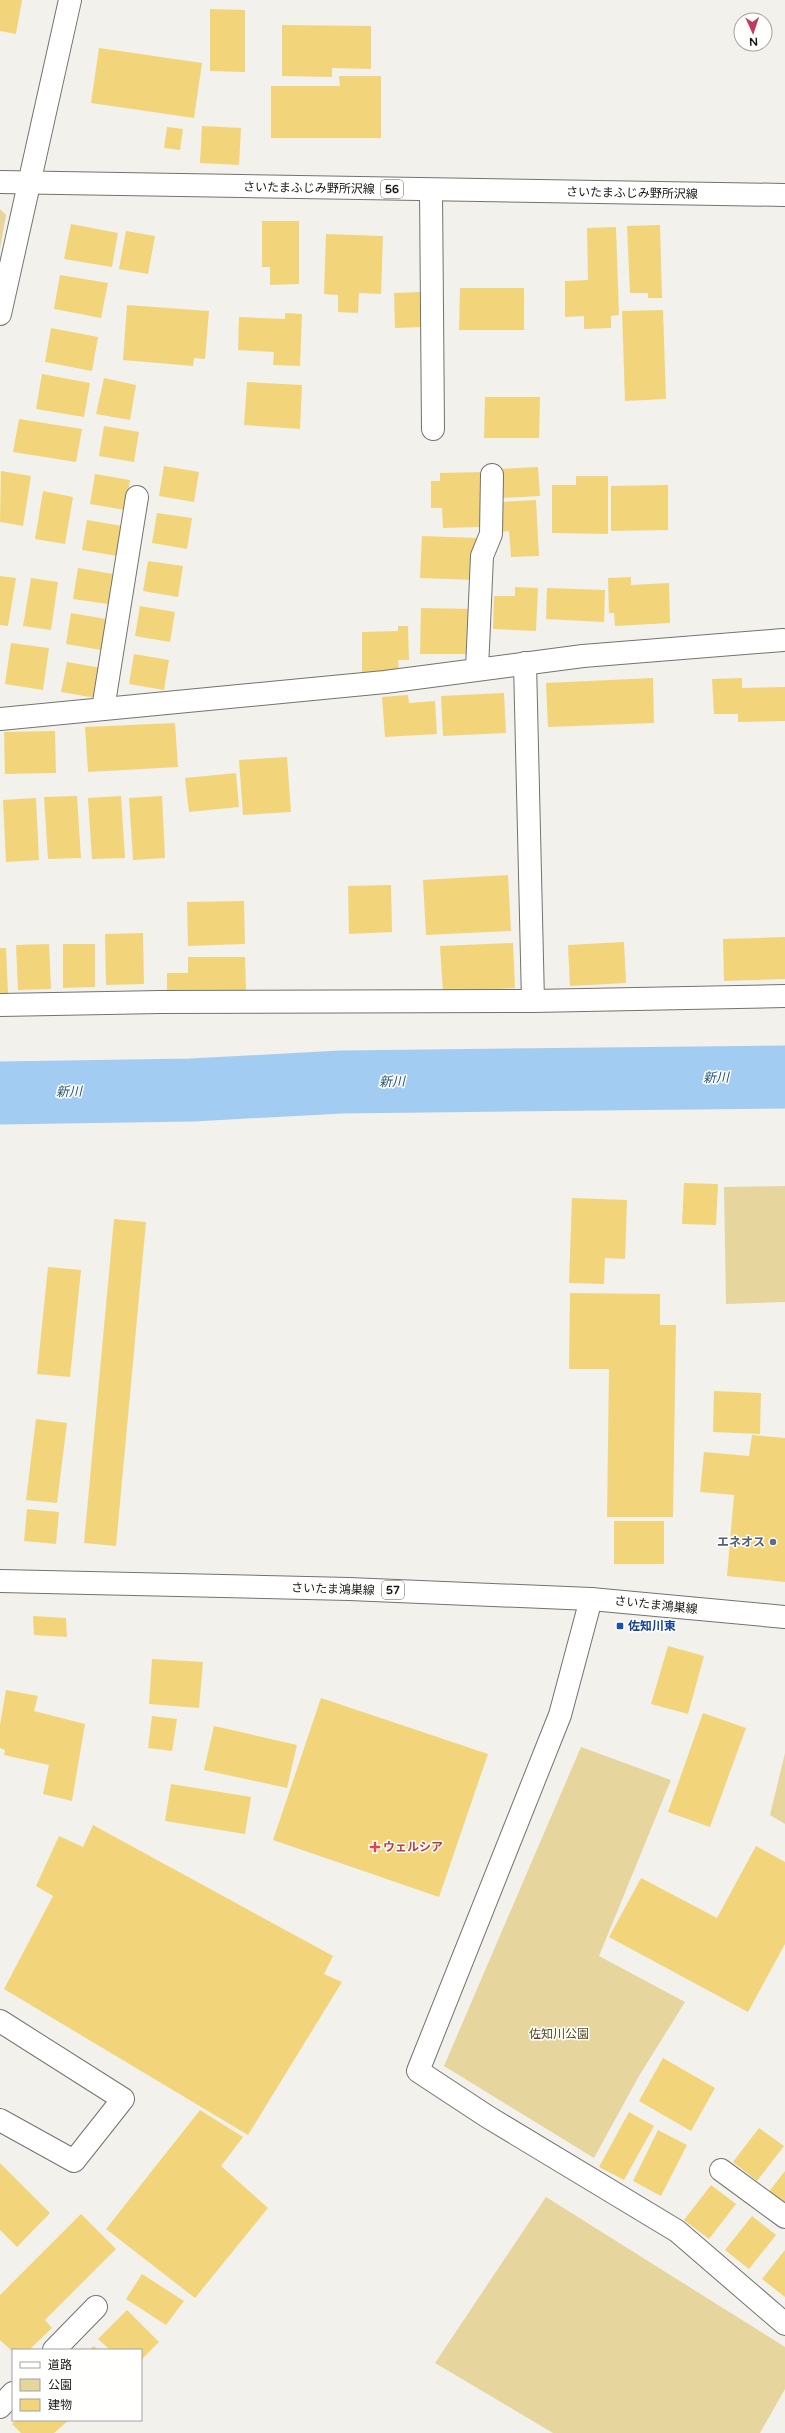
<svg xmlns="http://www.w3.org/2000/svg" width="785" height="2433" font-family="'Varela Round','Noto Sans JP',sans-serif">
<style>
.green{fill:#e7d59e}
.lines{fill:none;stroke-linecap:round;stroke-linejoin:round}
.river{stroke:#a3ccf2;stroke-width:63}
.building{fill:#f2d57a}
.minor-casing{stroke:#74726c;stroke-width:24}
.major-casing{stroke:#74726c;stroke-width:24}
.minor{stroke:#fff;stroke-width:22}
.major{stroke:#fff;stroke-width:22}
.service-dot{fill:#5c6f8a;stroke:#fffffd;stroke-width:1.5}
.transit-dot{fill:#1a4fb4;stroke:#fffffd;stroke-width:1.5}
.health-dot{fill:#e0444e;stroke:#fffffd;stroke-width:1.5}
.labels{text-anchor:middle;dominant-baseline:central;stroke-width:3;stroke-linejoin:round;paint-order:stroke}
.shield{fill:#fffffd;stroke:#5d5d5b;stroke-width:1}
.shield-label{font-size:11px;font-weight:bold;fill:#181715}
.street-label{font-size:12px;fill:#181715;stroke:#fffffd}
.service-label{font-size:12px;font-weight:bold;fill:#4e5e75;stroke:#fffffd;text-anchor:end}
.transit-label{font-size:12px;font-weight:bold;fill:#164399;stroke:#fffffd;text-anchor:start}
.health-label{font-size:12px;font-weight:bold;fill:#be3a42;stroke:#fffffd;text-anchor:start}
.park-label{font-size:12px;fill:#544821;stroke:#fffffd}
.water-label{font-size:13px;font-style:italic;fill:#20527b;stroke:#fffffd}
</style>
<rect width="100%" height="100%" fill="#f3f1eb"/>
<!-- green -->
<g class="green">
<path d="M0,209L6,215L0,249Z"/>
<path d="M785,1186V1302L726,1304L724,1187Z"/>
<path d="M581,1747L671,1780L599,1956L685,2002L639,2076L594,2158L444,2066Z"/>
<path d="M785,1753V1824L770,1815Z"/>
<path d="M546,2197L785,2347V2389L760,2433H553L435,2363Z"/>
</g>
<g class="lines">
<!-- river -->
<path class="river" d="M0,1093L192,1090L341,1082L785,1077"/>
</g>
<!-- building -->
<g class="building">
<path d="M0,0H22L16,34L0,31Z"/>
<path d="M210,9L245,10V72L210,71Z"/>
<path d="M282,25L371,26V69L332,68V77L282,76Z"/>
<path d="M99,48L202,63L194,118L91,103Z"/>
<path d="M339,76H381V138H271V86H340Z"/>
<path d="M202,126L241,128L239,165L200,163Z"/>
<path d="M167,127L183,129L180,150L164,148Z"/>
<path d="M262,221H299V284L270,285V267H262Z"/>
<path d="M71,224L118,233L112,267L64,259Z"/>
<path d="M660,225L662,298H648V293H630L627,226Z"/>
<path d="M616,227L619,315L611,316V328L584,329V316L565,317V281L588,280L587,228Z"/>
<path d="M126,231L155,236L148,274L119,269Z"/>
<path d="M326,234L383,236L381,294L359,293L358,313L338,312V295L324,294Z"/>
<path d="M60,275L108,283L101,318L54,309Z"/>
<path d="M460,288H524V330H459Z"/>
<path d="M421,292L422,327L395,328L394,293Z"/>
<path d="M127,305L209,311L205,359L194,358L193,366L123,360Z"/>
<path d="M663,310L666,399L625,401L622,311Z"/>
<path d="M285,313L302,314L300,366L273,365L274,352L238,350L239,317L285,319Z"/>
<path d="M51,328L98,337L92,371L45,362Z"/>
<path d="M42,374L90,383L84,417L36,409Z"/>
<path d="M104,378L136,385L130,420L96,414Z"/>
<path d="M247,382L302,385L300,429L244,425Z"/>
<path d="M485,397H540L539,438H484Z"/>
<path d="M19,419L82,429L76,462L13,452Z"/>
<path d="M104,426L139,432L134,462L99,456Z"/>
<path d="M164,466L199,472L194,502L159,496Z"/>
<path d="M538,467L540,496L501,498L499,469Z"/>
<path d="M1,471L31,476L23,526L0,522Z"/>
<path d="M481,472V527L443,528L442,508H431V481H440V473Z"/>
<path d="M95,474L130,480L125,510L90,504Z"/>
<path d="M576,476H608V534L552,533V485H576Z"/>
<path d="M668,485V530L611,531V486Z"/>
<path d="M43,491L73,497L65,544L35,539Z"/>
<path d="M536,500L539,556L511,557L509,531L501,532L499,502Z"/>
<path d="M157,513L192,518L187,549L152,543Z"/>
<path d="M87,520L122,526L117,556L82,550Z"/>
<path d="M422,536L477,538L476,580L420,578Z"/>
<path d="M148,561L183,566L178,597L143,591Z"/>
<path d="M78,568L113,574L108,604L73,599Z"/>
<path d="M0,576L16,578L8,626L0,625Z"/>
<path d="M631,577V585L669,583L670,623L615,626L614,613H609L608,578Z"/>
<path d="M31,578L58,582L51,630L23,626Z"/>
<path d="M515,587L538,588L536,631L493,629L494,596H515Z"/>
<path d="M547,588L605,590L604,622L546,619Z"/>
<path d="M140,606L175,612L170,642L135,636Z"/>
<path d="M421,608L472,609L471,654H420Z"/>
<path d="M71,613L106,619L101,650L66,644Z"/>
<path d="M398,626H408L409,660H398L399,672H362V632L398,631Z"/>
<path d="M11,643L49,648L43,690L5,684Z"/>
<path d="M134,654L169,660L164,690L129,684Z"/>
<path d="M67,662L102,668L96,698L61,692Z"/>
<path d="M653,678L654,723L548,727L546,683Z"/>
<path d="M742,678V688L785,687V721L738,722V714H714L712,679Z"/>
<path d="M504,693L506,733L443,736L441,696Z"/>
<path d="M408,695L409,703L435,701L437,734L385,737L382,697Z"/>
<path d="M175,723L178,767L88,772L85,727Z"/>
<path d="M55,731L56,773L5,774L4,732Z"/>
<path d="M287,757L291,812L243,815L239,760Z"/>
<path d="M236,773L239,807L189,812L185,778Z"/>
<path d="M77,796L81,858L48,859L44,797Z"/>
<path d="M121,796L125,858L92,859L88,798Z"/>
<path d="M162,796L165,858L133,860L129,798Z"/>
<path d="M36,798L39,860L6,862L3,800Z"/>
<path d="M508,875L511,931L426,935L423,880Z"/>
<path d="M391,885L392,932L349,934L348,886Z"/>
<path d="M244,901L245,944L188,946L187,902Z"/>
<path d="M143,933L144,984L106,985L105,934Z"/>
<path d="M785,937V979L724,981L723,939Z"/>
<path d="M624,942L626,983L570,986L568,945Z"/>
<path d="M513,943L515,988L443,992L440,946Z"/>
<path d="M49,944L51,989L18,990L16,945Z"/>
<path d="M63,944H95V987L63,988Z"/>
<path d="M0,948H6L8,993H0Z"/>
<path d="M188,957H245L246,990H167V973H188Z"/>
<path d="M684,1183L718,1184L716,1225L682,1224Z"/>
<path d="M572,1198L627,1200L625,1259L605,1258L604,1284L569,1283Z"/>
<path d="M114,1219L146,1222L116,1546L84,1543Z"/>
<path d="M48,1267L81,1270L70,1377L37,1374Z"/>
<path d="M570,1293L660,1294V1325H676L673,1517H607L609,1369H569Z"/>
<path d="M714,1391L761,1393L760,1434L713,1432Z"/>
<path d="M36,1419L67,1423L57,1503L26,1500Z"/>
<path d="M752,1435L785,1438V1582L727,1576L734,1495L700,1492L704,1452L749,1456Z"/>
<path d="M27,1509L59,1512L56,1544L24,1541Z"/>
<rect x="614" y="1521" width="50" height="43"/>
<path d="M33,1616L66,1618L67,1637L34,1635Z"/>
<path d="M668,1646L704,1656L688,1714L651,1704Z"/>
<path d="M152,1659L203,1662L199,1708L149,1704Z"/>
<path d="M6,1690L38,1696L34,1711L85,1724L72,1801L43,1794L49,1765L4,1755L5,1750L0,1748V1725Z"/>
<path d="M321,1698L488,1754L439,1897L273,1840Z"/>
<path d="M703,1713L746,1728L710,1827L668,1812Z"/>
<path d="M152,1716L177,1719L172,1751L148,1748Z"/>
<path d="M214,1726L297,1745L287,1788L204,1770Z"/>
<path d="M171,1784L251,1797L245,1834L165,1821Z"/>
<path d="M93,1825L333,1956L324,1974L342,1982L248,2135L4,1989L53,1896L36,1886L59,1836L83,1847Z"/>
<path d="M756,1846L785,1862V1944L748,2012L609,1937L641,1878L717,1918Z"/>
<path d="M663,2058L715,2088L691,2131L639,2101Z"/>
<path d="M200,2110L243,2137L221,2166L268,2208L195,2298L106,2229Z"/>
<path d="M629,2112L654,2126L624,2180L599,2167Z"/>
<path d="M759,2128L784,2146L757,2181L733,2162Z"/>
<path d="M658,2130L687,2145L661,2196L633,2181Z"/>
<path d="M0,2163L50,2213L17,2247L0,2230Z"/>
<path d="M785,2171V2208L767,2194Z"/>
<path d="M711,2185L736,2204L709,2239L684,2220Z"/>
<path d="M81,2214L116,2249L45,2320L52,2328L29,2350L17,2349L13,2350V2352L0,2340V2295Z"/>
<path d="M752,2216L776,2235L749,2269L725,2250Z"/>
<path d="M785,2250V2297L762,2279Z"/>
<path d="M142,2274L184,2301L166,2325L126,2299Z"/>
<path d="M127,2310L159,2342L141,2360V2350H110L98,2339Z"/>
<path d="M94,2346L98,2350H89Z"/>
<path d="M17,2420H69L54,2433H21L12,2424Z"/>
</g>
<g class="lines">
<!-- minor casing -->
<g class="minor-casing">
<g id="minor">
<path d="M431,190L433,429"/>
<path d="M0,314L70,0"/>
<path d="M525,663L533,1001"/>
<path d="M477,669L482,556L491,534L492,475"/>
<path d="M103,709L137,497"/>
<path d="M0,719L385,682L583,656L783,640"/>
<path d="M0,1005L160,1002L533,1001L785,996"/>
<path d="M591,1599L560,1715L418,2071L488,2117L677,2231L785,2324"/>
<path d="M0,2021L123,2099L74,2161L0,2120"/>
<path d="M721,2170L785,2217"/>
<path d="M54,2350L96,2307"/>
<path d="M0,2407L13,2393"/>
</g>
</g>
<!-- major casing -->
<g class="major-casing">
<g id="major">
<path d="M0,182L785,195"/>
<path d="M0,1581L349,1589L591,1599L785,1617"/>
</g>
</g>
<!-- minor -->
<use href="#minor" class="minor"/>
<!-- major -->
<use href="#major" class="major"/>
</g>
<!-- markers -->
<circle class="service-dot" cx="773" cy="1542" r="4"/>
<rect class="transit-dot" x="616" y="1622" width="8" height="8" rx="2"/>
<path class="health-dot" d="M373 1841h4v4h4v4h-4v4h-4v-4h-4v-4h4z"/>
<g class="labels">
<!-- shield labels -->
<g class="shield">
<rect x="381" y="180" width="22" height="18" rx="3"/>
<rect x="382" y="1581" width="22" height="18" rx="3"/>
</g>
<g class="shield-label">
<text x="392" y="189">56</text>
<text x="393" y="1590">57</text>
</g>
<!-- street labels -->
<g class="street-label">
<text transform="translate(309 188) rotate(1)">さいたまふじみ野所沢線</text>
<text transform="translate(632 193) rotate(1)">さいたまふじみ野所沢線</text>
<text transform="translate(333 1589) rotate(2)">さいたま鴻巣線</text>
<text transform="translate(656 1605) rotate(6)">さいたま鴻巣線</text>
</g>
<!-- service labels -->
<g class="service-label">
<text x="765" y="1542">エネオス</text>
</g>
<!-- transit labels -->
<g class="transit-label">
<text x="628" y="1626">佐知川東</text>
</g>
<!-- health labels -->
<g class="health-label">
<text x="383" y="1847">ウェルシア</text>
</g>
<!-- park labels -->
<g class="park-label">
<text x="559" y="2034">佐知川公園</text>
</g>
<!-- water labels -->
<g class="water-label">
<text transform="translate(716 1078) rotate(-1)">新川</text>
<text transform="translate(392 1082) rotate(-1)">新川</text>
<text transform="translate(69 1092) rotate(-1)">新川</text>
</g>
</g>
<!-- legend -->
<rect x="12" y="2349" width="130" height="72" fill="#fffffd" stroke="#a3a2a0"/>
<rect x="20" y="2362" width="20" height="6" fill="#ffffff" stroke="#a3a2a0"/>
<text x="48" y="2369" font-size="12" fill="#181715">道路</text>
<rect x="20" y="2379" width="20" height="12" fill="#e7d59e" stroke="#a3a2a0"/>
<text x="48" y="2389" font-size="12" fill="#181715">公園</text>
<rect x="20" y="2399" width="20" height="12" fill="#f2d57a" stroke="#a3a2a0"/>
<text x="48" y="2409" font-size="12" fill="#181715">建物</text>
<!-- north arrow -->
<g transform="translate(753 32) rotate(177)"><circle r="19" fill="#fffffd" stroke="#a3a2a0"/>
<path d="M0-3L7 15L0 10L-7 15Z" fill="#c63864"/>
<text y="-6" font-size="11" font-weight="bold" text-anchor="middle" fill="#181715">N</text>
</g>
</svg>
